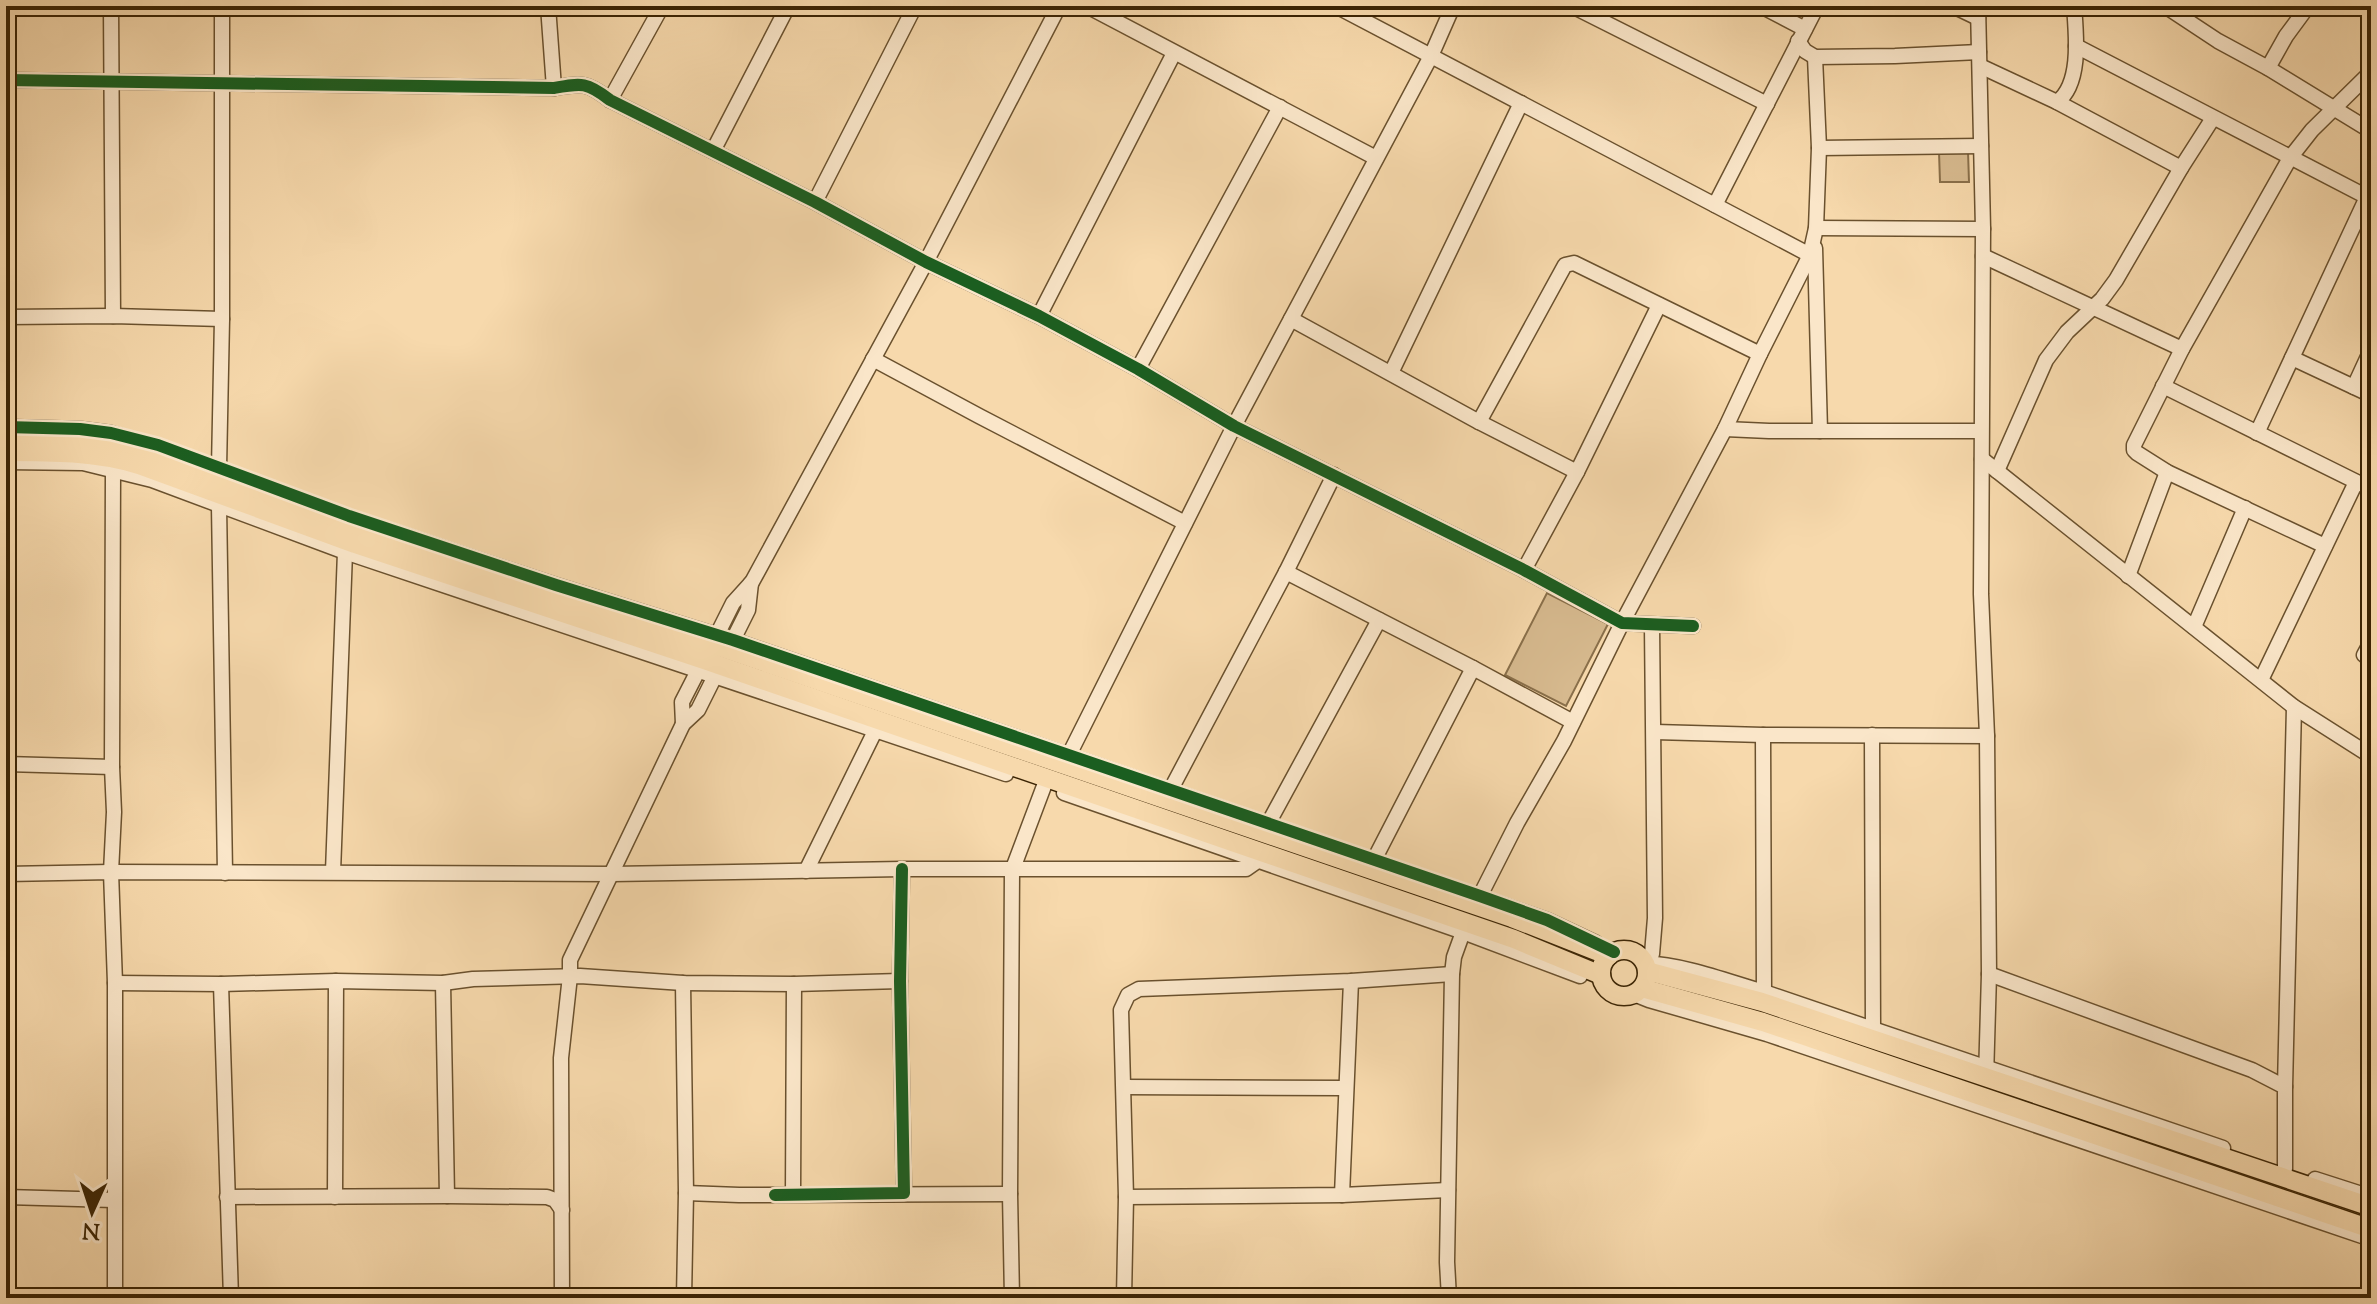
<svg xmlns="http://www.w3.org/2000/svg" width="2377" height="1304" font-family="'Sorts Mill Goudy',serif">
<style>
.green{fill:#d7ba8f;stroke:#896f4a;stroke-width:2}
.lines{fill:none;stroke-linecap:round;stroke-linejoin:round}
.minor-casing{stroke:#6a512e;stroke-width:17}
.major-casing{stroke:#3b2404;stroke-width:21}
.minor{stroke:#fae6c9;stroke-width:14}
.major{stroke:#f7d9ac;stroke-width:18}
.cycleway-casing{stroke:#fae6c9;stroke-width:17}
.cycleway{stroke:#1b5e20;stroke-width:12}
</style>
<rect width="100%" height="100%" fill="#f7d9ac"/>
<filter id="stains"><feTurbulence type="fractalNoise" baseFrequency=".0025" numOctaves="4"/><feColorMatrix values="0 0 0 0 .2 0 0 0 0 .09 0 0 0 0 .02 0 0 0 .5 -.17"/></filter>
<radialGradient id="worn" r=".72"><stop offset=".6" stop-color="#630" stop-opacity="0"/><stop offset="1" stop-color="#630" stop-opacity=".3"/></radialGradient>
<!-- green -->
<g class="green">
<path d="M1968,151L1969,182H1940L1939,152Z"/>
<path d="M1547,593L1608,624L1566,706L1505,675Z"/>
</g>
<g class="lines">
<!-- minor casing -->
<g class="minor-casing">
<g id="minor">
<path d="M111,6L113,316"/>
<path d="M548,6L554,88"/>
<path d="M1087,6L1376,158"/>
<path d="M1336,6L1810,255"/>
<path d="M1572,6L1767,104"/>
<path d="M1761,6L1805,29"/>
<path d="M1953,6L1978,18"/>
<path d="M1978,6L1983,229L1981,594L1987,736L1989,974L1986,1078"/>
<path d="M2165,6L2218,41L2268,68L2371,131"/>
<path d="M1798,41L1805,51L1815,57L1895,56L1979,52"/>
<path d="M2076,46L2371,199"/>
<path d="M1980,66L2057,102L2181,168"/>
<path d="M2268,68L2286,36L2308,6"/>
<path d="M6,80L554,88C582,83 587,82 610,100L815,202L926,262L1039,316L1138,369L1234,426L1524,570L1622,623L1693,626"/>
<path d="M610,100L662,6"/>
<path d="M2057,102C2082,84 2076,33 2074,6"/>
<path d="M1819,148L1981,146"/>
<path d="M713,151L788,6"/>
<path d="M815,202L915,6"/>
<path d="M1715,205L1817,6"/>
<path d="M1816,228L1983,229"/>
<path d="M1815,248L1820,431"/>
<path d="M1983,256L2182,349"/>
<path d="M1039,316L1174,53"/>
<path d="M6,317L113,316L222,319"/>
<path d="M1291,319L1479,422L1577,472"/>
<path d="M2292,358L2371,395"/>
<path d="M873,359L979,416L1185,523"/>
<path d="M1138,369L1280,107"/>
<path d="M1391,373L1521,103"/>
<path d="M2163,386L2371,489"/>
<path d="M2354,387L2371,350"/>
<path d="M1479,422L1565,265L1574,263L1760,354"/>
<path d="M6,427L80,429L111,433L182,455"/>
<path d="M1725,429L1769,431H1981"/>
<path d="M2257,433L2367,197"/>
<path d="M1982,459L2294,707L2371,756"/>
<path d="M6,462L83,463L152,480L345,552L1006,774"/>
<path d="M219,468L222,319V6"/>
<path d="M113,470L112,767L114,812L111,872L115,983V1298"/>
<path d="M1997,471L2046,360L2067,332L2102,299L2116,280L2181,168L2213,118"/>
<path d="M219,506L225,873"/>
<path d="M386,529L556,585L733,640L1547,920L1596,943"/>
<path d="M2325,546L2167,472L2137,453L2134,450V445L2182,349L2290,158L2312,130L2371,72"/>
<path d="M1524,570L1577,472L1659,305"/>
<path d="M1286,572L1473,668L1573,722"/>
<path d="M2128,576L2167,472"/>
<path d="M2194,627L2245,508"/>
<path d="M714,641L733,603L752,582L926,262L1059,6"/>
<path d="M730,646L748,610L751,583"/>
<path d="M2364,655L2371,642"/>
<path d="M2261,680L2356,482"/>
<path d="M683,724L682,702L702,663"/>
<path d="M1655,732L1763,735L1987,736"/>
<path d="M1763,735L1764,992"/>
<path d="M1872,735L1873,1029"/>
<path d="M1069,755L1234,426L1431,56L1453,6"/>
<path d="M6,764L112,767"/>
<path d="M1170,791L1286,572L1334,475"/>
<path d="M1064,793L1463,932L1580,976"/>
<path d="M1268,824L1379,620"/>
<path d="M1374,860L1473,668"/>
<path d="M902,869L900,981L904,1193"/>
<path d="M806,871L876,729"/>
<path d="M333,872L345,552"/>
<path d="M6,874L111,872L612,874L902,869H1246L1256,862"/>
<path d="M1480,896L1517,823L1564,741L1622,623L1725,429L1760,354L1810,255L1816,228L1819,148L1815,57"/>
<path d="M1645,963C1685,965 1726,981 1764,992L2223,1148"/>
<path d="M1645,963L1652,954L1655,918L1652,626"/>
<path d="M1989,974L2252,1070L2285,1087V1169"/>
<path d="M115,983L221,984L336,981L443,983L473,979L580,976L683,983L794,984L900,981"/>
<path d="M443,983L447,1196"/>
<path d="M683,983L686,1193L684,1298"/>
<path d="M221,984L231,1298"/>
<path d="M1634,994L1649,1000L1767,1034L2371,1239"/>
<path d="M1124,1087L1345,1088"/>
<path d="M2285,1087L2294,707"/>
<path d="M2315,1179L2371,1197"/>
<path d="M686,1193L739,1195L1010,1194"/>
<path d="M793,1194L794,984"/>
<path d="M1342,1195L1351,981"/>
<path d="M6,1197L114,1200"/>
<path d="M227,1197L447,1196L547,1197L555,1200L562,1210"/>
<path d="M335,1197L336,981"/>
<path d="M1126,1197L1342,1195L1448,1190"/>
<path d="M562,1298L561,1058L570,976V960L683,724L698,710L719,668"/>
<path d="M1012,1298L1010,1194L1012,871L1044,786"/>
<path d="M1124,1298L1126,1197L1121,1010L1128,995L1139,989L1351,981L1452,974"/>
<path d="M1449,1298L1447,1262L1452,974L1454,957L1463,932"/>
</g>
</g>
<!-- major casing -->
<g class="major-casing">
<g id="major">
<path d="M6,436L73,438L144,450L447,560L728,650L1512,918L1609,956"/>
<path d="M6,452C52,452 95,452 139,465L355,544L704,660L1514,939L1601,975"/>
<circle cx="1624" cy="973" r="23"/>
<path d="M1647,971L1762,1002L2371,1207"/>
<path d="M1642,988L1763,1022L2371,1229"/>
</g>
</g>
<!-- minor -->
<use href="#minor" class="minor"/>
<!-- major -->
<use href="#major" class="major"/>
<!-- cycleway casing -->
<g class="cycleway-casing">
<g id="cycleway">
<path d="M6,80L554,88C582,83 587,82 610,100L815,202L926,262L1039,316L1138,369L1234,426L1524,570L1622,623L1693,626"/>
<path d="M6,427L80,429L111,433L158,445L349,516L556,585L733,640L1480,896L1547,920L1614,952"/>
<path d="M775,1195L904,1193L900,981L902,869"/>
</g>
</g>
<!-- cycleway -->
<use href="#cycleway" class="cycleway"/>
</g>
<!-- margin -->
<rect width="2377" height="1304" fill="none" stroke="#f7d9ac" stroke-width="32"/>
<rect x="8" y="8" width="2361" height="1288" fill="none" stroke="#3b2404" stroke-width="4"/>
<rect x="16" y="16" width="2345" height="1272" fill="none" stroke="#3b2404" stroke-width="2"/>
<!-- north arrow -->
<g transform="translate(92 1212) rotate(183)" stroke="#fae6c9" stroke-width="6" paint-order="stroke">
<path d="M0-6L14 30L0 20L-14 30Z" fill="#3b2404"/>
<text y="-12" font-size="22" font-weight="bold" text-anchor="middle" fill="#3b2404">N</text>
</g>
<rect width="100%" height="100%" filter="url(#stains)"/>
<rect width="100%" height="100%" fill="url(#worn)"/>
</svg>
